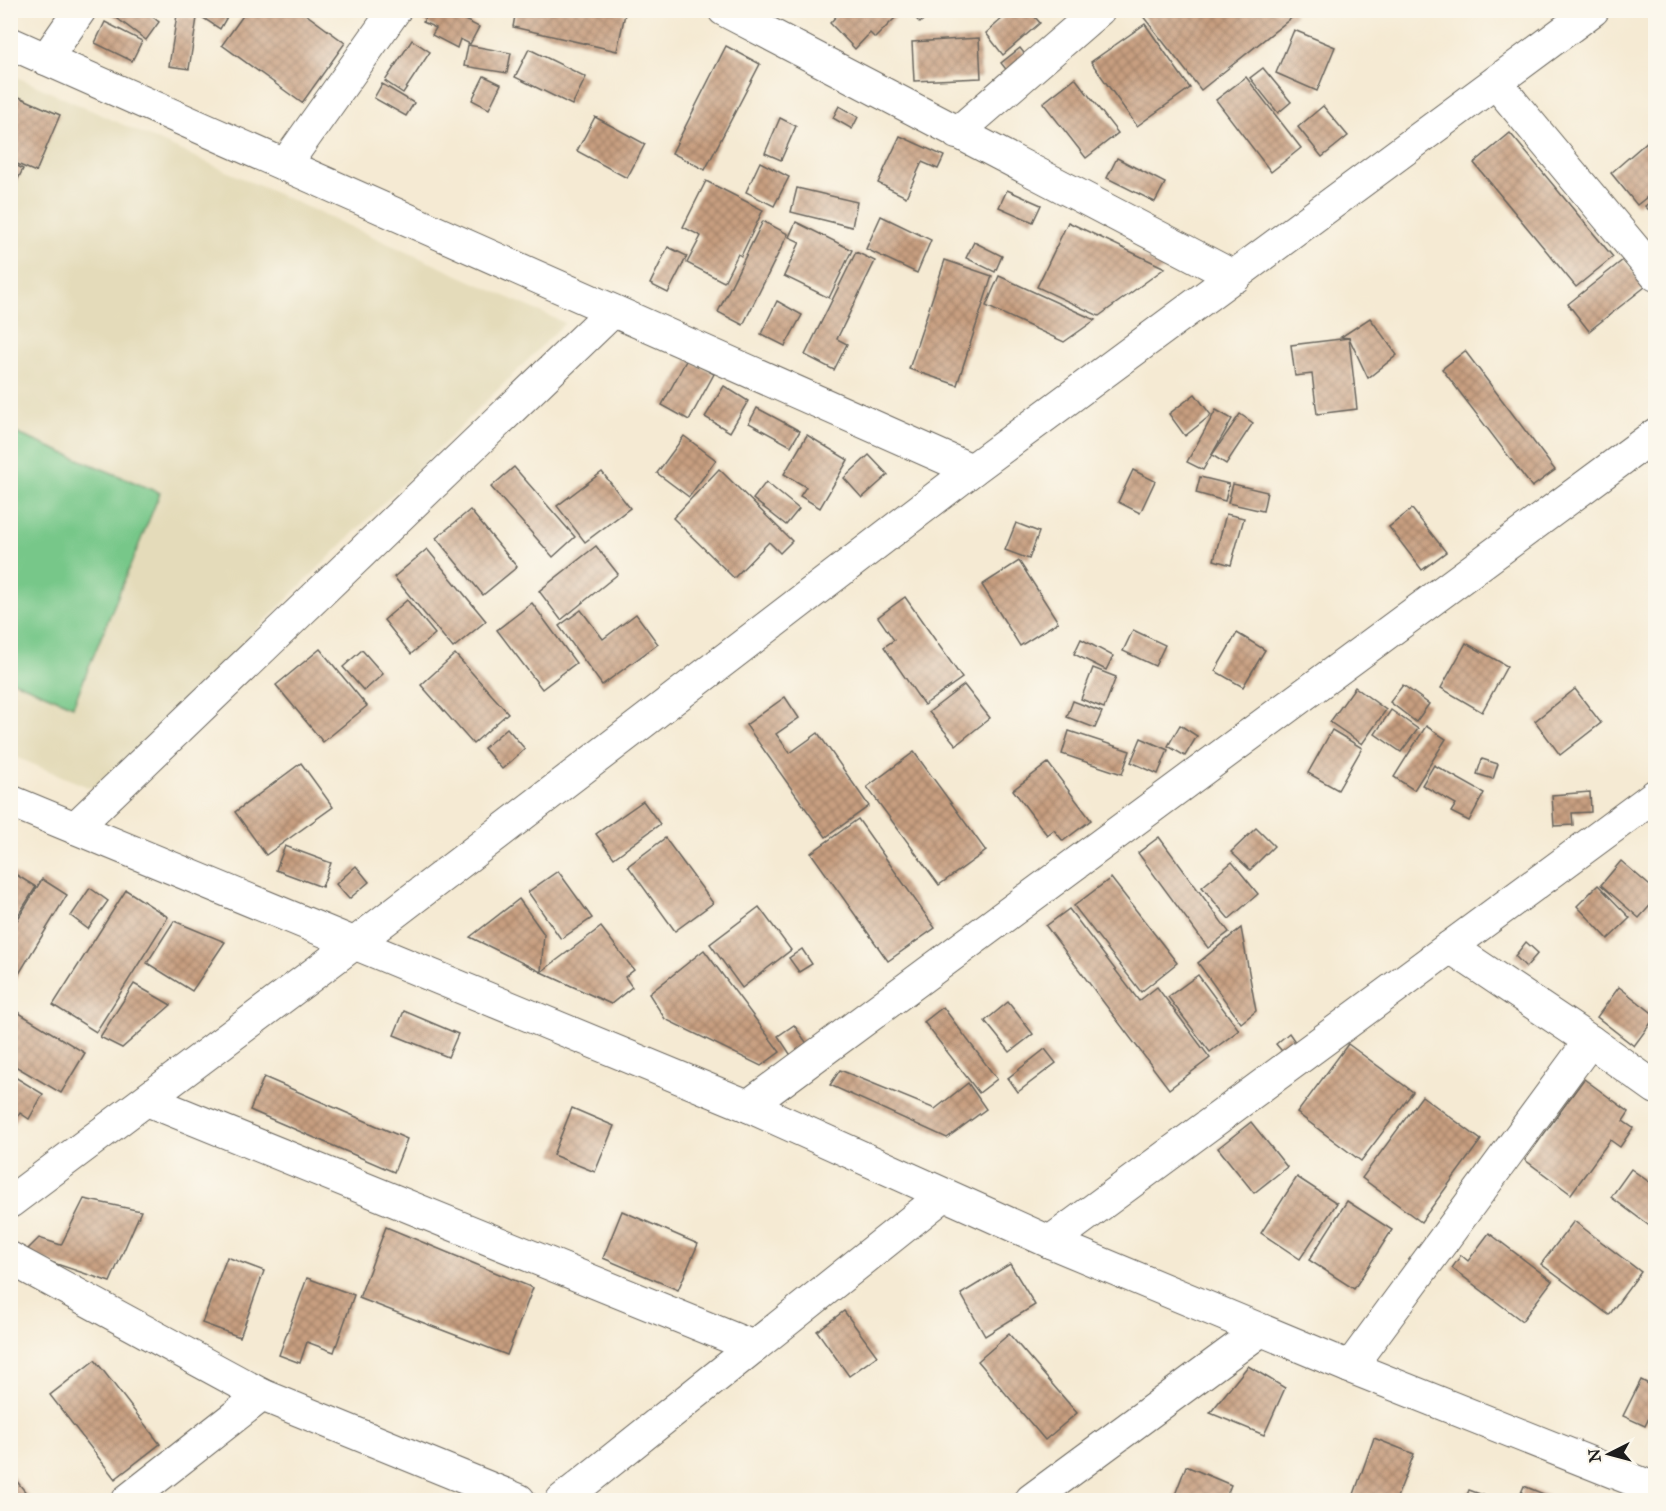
<svg xmlns="http://www.w3.org/2000/svg" width="1666" height="1511" font-family="'IM FELL Great Primer',serif">
<style>
.built{fill:#e4dbba}
.garden{fill:#77c789;stroke:#4a7252;stroke-width:1.5}
.building{fill:url(#building-cross-hatch)}
.lines{fill:none;stroke-linecap:round;stroke-linejoin:round}
.minor-casing{stroke:#68645c;stroke-width:34}
.minor{stroke:#fff;stroke-width:32}
</style>
<defs>
<pattern id="building-cross-hatch" width="8" height="8" patternUnits="userSpaceOnUse" patternTransform="scale(1.5)"><rect width="8" height="8" fill="#c89f80"/><path d="M0 0l8 8M0 8l8-8" fill="none" stroke="#a28168"/></pattern>
</defs>
<rect width="100%" height="100%" fill="#fbf7ec"/>
<filter id="ink" filterUnits="userSpaceOnUse"><feTurbulence type="fractalNoise" baseFrequency=".0167" numOctaves="2"/><feDisplacementMap in="SourceGraphic" scale="12" xChannelSelector="R" yChannelSelector="G"/><feConvolveMatrix kernelMatrix="1 2 1 2 8 2 1 2 1" color-interpolation-filters="sRGB"/></filter>
<filter id="wash" filterUnits="userSpaceOnUse"><feTurbulence type="fractalNoise" baseFrequency=".008" numOctaves="4" result="noise"/><feDisplacementMap in="SourceGraphic" scale="24" xChannelSelector="R" yChannelSelector="G"/><feGaussianBlur stdDeviation="1.35" result="paint"/><feColorMatrix in="noise" values="0 0 0 0 0 0 0 0 0 0 0 0 0 0 0 0 0 1.4 0 .05"/><feComposite in="paint" operator="in"/></filter>
<g filter="url(#wash)">
<rect width="100%" height="100%" fill="#f5ead3"/>
<!-- built -->
<path class="built" d="M10,74L565,323L95,790L11,755Z"/>
<!-- garden -->
<path class="garden" d="M11,431L160,493L73,706L11,680Z"/>
<g id="blocks">
<!-- building -->
<g class="building">
<path d="M112,10H144L159,22L146,40L110,13Z"/>
<path d="M191,10H231L220,29Z"/>
<path d="M247,10H300L345,43L302,103L222,45Z"/>
<path d="M428,10H445L479,27L470,44L460,39L457,48L432,35L436,28L423,22Z"/>
<path d="M516,10H610L625,14L617,51L513,27Z"/>
<path d="M842,10H897L900,13L875,38L870,33L855,49L830,23Z"/>
<path d="M908,10H933L920,23Z"/>
<path d="M1012,10H1029L1040,23L1003,55L986,33Z"/>
<path d="M1147,10H1292L1295,15L1201,90L1142,15Z"/>
<path d="M177,15L197,18L189,69L169,66Z"/>
<path d="M105,22L142,41L132,61L95,43Z"/>
<path d="M1145,24L1190,88L1137,126L1091,62Z"/>
<path d="M1294,30L1335,47L1317,91L1276,73Z"/>
<path d="M979,38L981,78L914,81L912,42Z"/>
<path d="M412,40L430,52L403,93L385,81Z"/>
<path d="M468,45L511,53L507,73L464,66Z"/>
<path d="M726,46L760,64L705,170L672,153Z"/>
<path d="M1020,48L1031,62L1012,77L1001,63Z"/>
<path d="M529,49L586,77L572,105L515,77Z"/>
<path d="M1263,68L1291,102L1278,113L1250,78Z"/>
<path d="M484,76L501,84L489,109L472,100Z"/>
<path d="M1246,77L1301,148L1271,172L1216,100Z"/>
<path d="M1075,78L1118,133L1086,158L1043,103Z"/>
<path d="M382,84L414,103L406,116L374,98Z"/>
<path d="M10,93L60,115L36,172L10,161Z"/>
<path d="M839,106L858,117L852,129L833,118Z"/>
<path d="M1323,106L1348,136L1322,157L1298,127Z"/>
<path d="M595,117L645,144L627,178L577,151Z"/>
<path d="M780,118L796,126L781,160L765,153Z"/>
<path d="M1510,133L1613,257L1576,287L1474,163Z"/>
<path d="M1656,134V190L1637,205L1611,173Z"/>
<path d="M900,136L944,156L938,169L922,162L906,197L878,183Z"/>
<path d="M1117,158L1165,183L1155,202L1107,178Z"/>
<path d="M10,162L23,169L10,195Z"/>
<path d="M760,162L789,177L774,206L746,192Z"/>
<path d="M706,181L763,210L741,256L738,254L724,282L687,263L701,236L683,227Z"/>
<path d="M797,188L857,202L852,227L791,212Z"/>
<path d="M1007,190L1041,205L1033,222L999,207Z"/>
<path d="M1656,197V217L1645,206Z"/>
<path d="M881,216L931,240L917,273L866,249Z"/>
<path d="M763,221L788,234L743,325L718,312Z"/>
<path d="M796,222L852,250L829,298L784,276L800,242L789,237Z"/>
<path d="M1068,222L1165,268L1099,316L1037,287Z"/>
<path d="M974,242L1002,256L995,272L966,258Z"/>
<path d="M668,247L687,256L668,293L650,284Z"/>
<path d="M856,252L875,261L837,339L847,344L834,370L805,355Z"/>
<path d="M945,260L992,276L957,385L909,369Z"/>
<path d="M1623,260L1645,287L1589,331L1568,304Z"/>
<path d="M999,276L1095,320L1064,342L986,306Z"/>
<path d="M777,301L802,315L785,346L761,334Z"/>
<path d="M1370,318L1397,355L1368,378L1349,338L1341,337Z"/>
<path d="M1349,338L1357,409L1317,414L1312,374L1295,376L1291,345Z"/>
<path d="M1465,351L1555,470L1532,487L1442,369Z"/>
<path d="M687,359L714,374L689,420L662,405Z"/>
<path d="M724,386L748,401L730,432L705,417Z"/>
<path d="M1195,394L1211,415L1185,436L1169,414Z"/>
<path d="M757,408L800,431L791,446L749,423Z"/>
<path d="M1216,410L1232,419L1203,470L1187,462Z"/>
<path d="M1240,414L1253,423L1226,464L1212,455Z"/>
<path d="M807,435L848,460L820,508L800,496L806,487L784,474Z"/>
<path d="M684,436L716,460L689,497L657,473Z"/>
<path d="M869,455L888,475L862,498L844,478Z"/>
<path d="M514,467L575,537L553,557L491,487Z"/>
<path d="M719,469L792,541L780,553L769,542L734,578L673,518Z"/>
<path d="M1133,470L1155,481L1140,513L1118,502Z"/>
<path d="M602,472L630,508L585,542L557,506Z"/>
<path d="M1200,477L1229,484L1225,501L1196,493Z"/>
<path d="M766,482L799,509L786,525L753,499Z"/>
<path d="M1233,484L1267,492L1263,511L1228,503Z"/>
<path d="M1412,509L1446,552L1422,570L1389,527Z"/>
<path d="M470,510L517,567L483,595L436,538Z"/>
<path d="M1226,514L1244,518L1231,565L1214,560Z"/>
<path d="M1016,523L1039,532L1029,559L1005,550Z"/>
<path d="M596,546L618,574L561,620L539,591Z"/>
<path d="M427,549L486,621L453,648L394,577Z"/>
<path d="M1019,561L1058,622L1020,646L982,585Z"/>
<path d="M905,597L962,678L924,705L884,647L894,640L878,617Z"/>
<path d="M407,600L435,634L411,654L384,620Z"/>
<path d="M532,603L576,663L542,689L497,630Z"/>
<path d="M581,610L603,639L636,614L658,644L602,685L559,626Z"/>
<path d="M1133,630L1165,645L1155,666L1123,651Z"/>
<path d="M1237,633L1265,650L1243,687L1215,671Z"/>
<path d="M1081,639L1113,656L1106,670L1074,654Z"/>
<path d="M1466,643L1507,666L1482,712L1441,688Z"/>
<path d="M320,649L367,706L323,742L276,685Z"/>
<path d="M362,650L383,674L364,691L343,667Z"/>
<path d="M455,654L508,713L473,744L421,685Z"/>
<path d="M1093,668L1116,677L1104,708L1081,699Z"/>
<path d="M964,685L990,718L956,745L929,712Z"/>
<path d="M1403,685L1429,704L1416,722L1390,702Z"/>
<path d="M1355,687L1386,710L1362,744L1330,722Z"/>
<path d="M1575,689L1601,723L1560,755L1535,721Z"/>
<path d="M785,697L799,718L776,734L790,753L818,733L869,806L826,837L746,725Z"/>
<path d="M1073,701L1102,712L1095,728L1067,717Z"/>
<path d="M1391,710L1418,729L1401,752L1375,734Z"/>
<path d="M1180,725L1197,736L1185,756L1168,746Z"/>
<path d="M1426,726L1446,739L1414,790L1394,777Z"/>
<path d="M507,728L525,749L502,769L484,748Z"/>
<path d="M1332,730L1362,748L1338,790L1308,773Z"/>
<path d="M1069,731L1130,751L1122,774L1062,754Z"/>
<path d="M1141,738L1168,750L1158,774L1131,762Z"/>
<path d="M914,752L986,851L939,885L867,787Z"/>
<path d="M1482,759L1498,764L1493,779L1477,774Z"/>
<path d="M301,763L333,807L266,855L235,812Z"/>
<path d="M1048,763L1091,820L1063,841L1054,830L1047,835L1013,790Z"/>
<path d="M1434,765L1484,793L1469,821L1451,812L1456,804L1422,785Z"/>
<path d="M1590,792L1591,812L1572,813L1573,825L1554,826L1552,795Z"/>
<path d="M643,801L660,824L614,858L596,834Z"/>
<path d="M858,819L935,928L888,961L811,853Z"/>
<path d="M1256,828L1274,846L1250,870L1231,852Z"/>
<path d="M1159,837L1229,932L1208,948L1138,853Z"/>
<path d="M665,838L713,903L675,931L628,866Z"/>
<path d="M285,846L331,863L322,887L276,870Z"/>
<path d="M1621,861L1656,891V899L1639,918L1601,885Z"/>
<path d="M1232,862L1258,894L1229,919L1202,887Z"/>
<path d="M356,866L369,882L349,899L336,884Z"/>
<path d="M10,871L36,887L10,928Z"/>
<path d="M558,871L592,918L561,939L528,892Z"/>
<path d="M1111,878L1177,963L1141,992L1074,906Z"/>
<path d="M42,879L67,895L14,982L10,980V932Z"/>
<path d="M1598,885L1630,918L1608,939L1577,906Z"/>
<path d="M90,888L108,901L88,929L71,916Z"/>
<path d="M126,890L168,917L96,1032L53,1005Z"/>
<path d="M519,899L544,934L541,972L470,937Z"/>
<path d="M759,907L791,950L742,988L710,944Z"/>
<path d="M1069,909L1139,1001L1157,987L1210,1058L1169,1089L1046,926Z"/>
<path d="M174,921L225,942L192,991L147,963Z"/>
<path d="M601,927L634,970L625,977L632,987L611,1004L541,972Z"/>
<path d="M1241,928L1256,1011L1241,1023L1198,963Z"/>
<path d="M1526,942L1538,953L1526,967L1515,956Z"/>
<path d="M802,949L812,964L799,972L789,958Z"/>
<path d="M704,950L780,1052L761,1066L665,1019L649,994Z"/>
<path d="M1198,975L1239,1030L1210,1052L1168,997Z"/>
<path d="M134,984L171,1005L122,1048L100,1037Z"/>
<path d="M1619,987L1656,1016L1634,1046L1597,1017Z"/>
<path d="M1008,1002L1033,1034L1010,1052L985,1021Z"/>
<path d="M943,1007L997,1079L979,1093L924,1022Z"/>
<path d="M14,1010L85,1053L61,1093L10,1063V1016Z"/>
<path d="M404,1011L458,1034L448,1057L394,1035Z"/>
<path d="M794,1025L808,1045L792,1057L778,1036Z"/>
<path d="M1289,1033L1298,1046L1286,1056L1276,1044Z"/>
<path d="M1348,1044L1413,1092L1361,1161L1297,1113Z"/>
<path d="M1045,1049L1056,1063L1018,1092L1008,1078Z"/>
<path d="M840,1070L935,1109L968,1083L986,1109L947,1138L830,1085Z"/>
<path d="M10,1074L43,1094L29,1119L20,1113L10,1130Z"/>
<path d="M264,1077L407,1139L394,1172L250,1110Z"/>
<path d="M1584,1079L1629,1112L1623,1121L1633,1128L1620,1147L1610,1140L1571,1194L1525,1160Z"/>
<path d="M1422,1096L1481,1140L1421,1222L1362,1178Z"/>
<path d="M572,1108L614,1126L595,1172L553,1155Z"/>
<path d="M1251,1122L1287,1167L1254,1193L1218,1148Z"/>
<path d="M1631,1169L1656,1187L1655,1230L1611,1197Z"/>
<path d="M1297,1177L1337,1203L1300,1259L1261,1233Z"/>
<path d="M84,1199L141,1211L110,1282L24,1253L39,1238L61,1245Z"/>
<path d="M1347,1201L1392,1230L1354,1289L1309,1260Z"/>
<path d="M622,1211L698,1244L678,1290L603,1258Z"/>
<path d="M1574,1221L1641,1272L1609,1315L1541,1264Z"/>
<path d="M386,1227L533,1288L507,1355L359,1298Z"/>
<path d="M1489,1233L1552,1281L1522,1321L1452,1268L1461,1255L1468,1261Z"/>
<path d="M227,1257L264,1271L240,1337L202,1323Z"/>
<path d="M1010,1264L1035,1305L985,1336L961,1294Z"/>
<path d="M307,1278L354,1295L334,1352L307,1342L300,1363L279,1355Z"/>
<path d="M844,1311L877,1356L849,1376L817,1331Z"/>
<path d="M1009,1334L1077,1413L1045,1440L978,1361Z"/>
<path d="M95,1360L160,1444L115,1479L50,1395Z"/>
<path d="M1248,1366L1285,1388L1264,1435L1210,1413Z"/>
<path d="M1641,1380L1656,1388V1404L1645,1426L1623,1416Z"/>
<path d="M1374,1438L1414,1454L1396,1500H1352Z"/>
<path d="M1186,1466L1231,1485L1225,1500H1173Z"/>
<path d="M10,1473L32,1500H10Z"/>
<path d="M1524,1486L1558,1500H1518Z"/>
<path d="M1469,1490L1488,1497L1486,1500H1465Z"/>
</g>
</g>
</g>
<g filter="url(#ink)">
<use href="#blocks" fill-opacity="0" stroke="#68645c" stroke-width="1.5"/>
<g class="lines">
<!-- minor casing -->
<g class="minor-casing">
<g id="minor">
<path d="M724,10L1235,277"/>
<path d="M10,43L972,470"/>
<path d="M46,59L80,10"/>
<path d="M1496,83L1656,275"/>
<path d="M957,133L1099,10"/>
<path d="M285,165L395,10"/>
<path d="M10,801L748,1106L1050,1242L1350,1367L1656,1489"/>
<path d="M75,828L613,311"/>
<path d="M1450,947L1590,1041L1656,1088"/>
<path d="M147,1100L754,1347"/>
<path d="M748,1106L1656,434"/>
<path d="M10,1202L355,943L972,470L1593,10"/>
<path d="M1050,1242L1656,795"/>
<path d="M10,1258L262,1395L519,1500"/>
<path d="M1350,1367L1590,1041"/>
<path d="M128,1500L262,1395"/>
<path d="M562,1500L944,1195"/>
<path d="M1031,1500L1261,1330"/>
</g>
</g>
<!-- minor -->
<use href="#minor" class="minor"/>
</g>
</g>
<!-- margin -->
<rect width="1666" height="1511" fill="none" stroke="#fbf7ec" stroke-width="36"/>
<!-- north arrow -->
<g transform="translate(1609 1454) rotate(264)" stroke="#fbf7ec" stroke-width="4.5" paint-order="stroke">
<path d="M0-4.5L10 22L0 15L-10 22Z" fill="#1c1c1c"/>
<text y="-9" font-size="16" font-weight="bold" text-anchor="middle" fill="#1c1c1c">N</text>
</g>
</svg>
